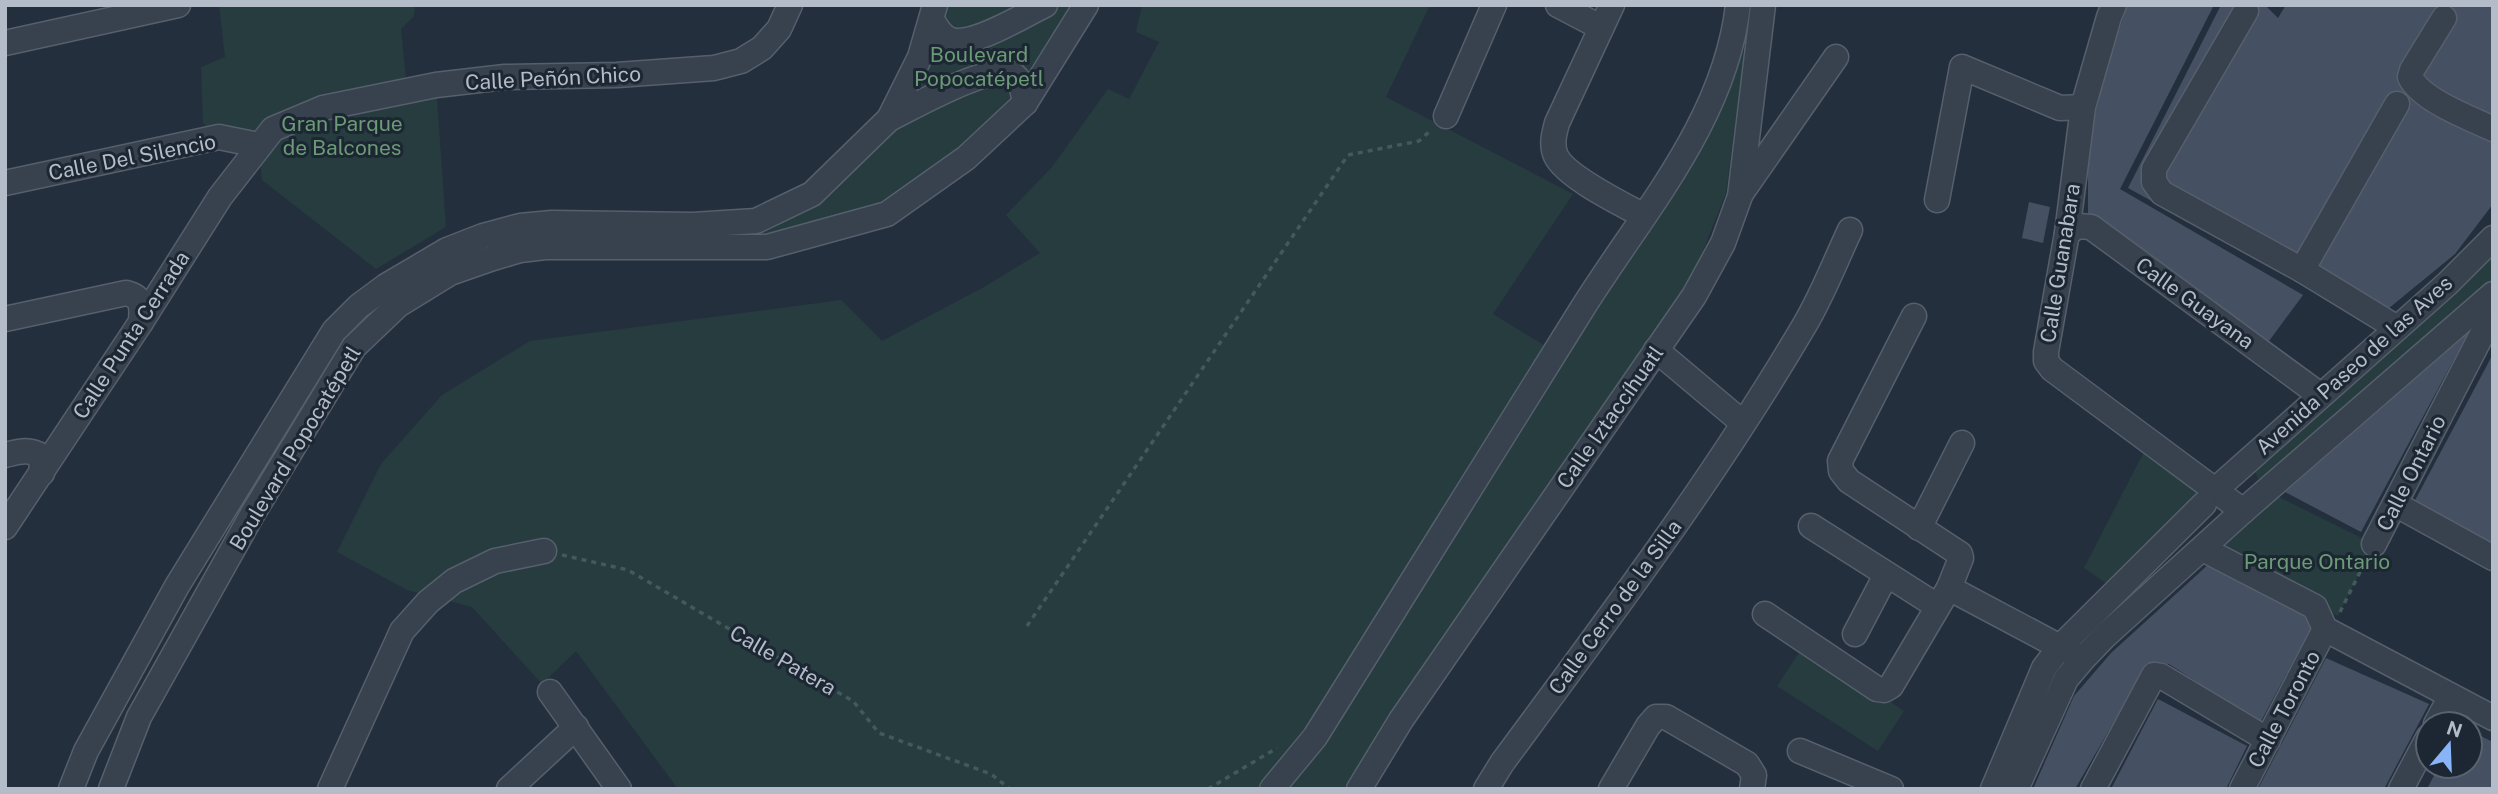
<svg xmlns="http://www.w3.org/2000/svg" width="2498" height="794" font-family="'Public Sans',sans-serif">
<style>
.green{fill:#263c3f}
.building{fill:#455162}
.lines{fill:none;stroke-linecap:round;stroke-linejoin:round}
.minor-casing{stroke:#565f6c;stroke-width:27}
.path{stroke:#44595c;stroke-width:3.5;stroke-dasharray:5 5;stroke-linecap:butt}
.minor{stroke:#38414e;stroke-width:24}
.labels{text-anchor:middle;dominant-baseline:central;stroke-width:6;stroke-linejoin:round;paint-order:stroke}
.park-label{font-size:21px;fill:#6b9a76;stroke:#1d2633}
.street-label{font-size:21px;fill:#b4bcc9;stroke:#1d2633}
</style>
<rect width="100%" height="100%" fill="#242f3e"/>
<!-- green -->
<g class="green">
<path d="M219,5H415L414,16L401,29L406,79L436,85L446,227L376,269L262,180L258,145L219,137L203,123L201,67L225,57Z"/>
<path d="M939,5H1084L1025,103L887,214L714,244L812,194L889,119Z"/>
<path d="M1142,5H1430L1386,97L1573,194L1493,314L1560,355L1738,52L1744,54L1726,193L1699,261L1658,331L1346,789H678L576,651L542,684L472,607L407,590L337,552L381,464L442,395L530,341L841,300L882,341L984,287L1040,253L1006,215L1052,167L1108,89L1129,99L1159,42L1136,32Z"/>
<path d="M2493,246V288L2263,489L2255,472L2257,465Z"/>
<path d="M2147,446L2208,491L2107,584L2084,568Z"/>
<path d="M2267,491L2374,544L2338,616L2203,549Z"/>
<path d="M1804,645L1904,711L1878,751L1777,686Z"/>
</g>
<!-- building -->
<g class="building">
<path d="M2128,5H2214L2120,189L2303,295L2269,341L2088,217V142L2111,52Z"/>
<path d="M2221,5H2265L2278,18L2286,5H2493V204L2455,254L2372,322L2128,188Z"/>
<path d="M2029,202L2050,207L2043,243L2022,238Z"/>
<path d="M2468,333L2361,532L2285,492Z"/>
<path d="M2493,354V549L2413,504Z"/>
<path d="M2210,563L2305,611L2313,624L2260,723L2169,664L2148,663L2075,789H2033L2074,696L2111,653Z"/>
<path d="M2326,658L2429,704L2384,789H2258Z"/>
<path d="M2158,699L2247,746L2226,789H2111Z"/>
<path d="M2470,731L2493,742V789H2427L2439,766H2470Z"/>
</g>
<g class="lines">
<!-- minor casing -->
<g class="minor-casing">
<g id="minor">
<path d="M1558,5L1600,27"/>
<path d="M1612,5L1557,123C1554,134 1551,145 1556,156C1566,177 1622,204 1644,216"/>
<path d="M2114,5L2109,17L2083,107L2067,233L2046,352V361L2052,369L2243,511"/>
<path d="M2246,11L2154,169V182L2162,193L2302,270L2397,328"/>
<path d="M2444,18L2412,70L2410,77C2421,100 2470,118 2493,129"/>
<path d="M932,20C937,28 941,37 951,40C973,47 1024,15 1045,5"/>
<path d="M5,43L178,5"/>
<path d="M1446,116L1494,5"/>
<path d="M889,119C912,108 989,63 1012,74C1022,79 1023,93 1025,103"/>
<path d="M5,183L219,137L258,145"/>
<path d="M1742,192L1836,57"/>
<path d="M1937,200L1962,67L2060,108L2083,107"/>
<path d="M2067,233L2078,226L2091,227L2320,395"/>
<path d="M2302,270L2397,104"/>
<path d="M5,319L126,293C143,297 142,307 141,322"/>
<path d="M1656,350L1743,423"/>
<path d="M5,455C18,452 29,448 41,456L42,473"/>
<path d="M2214,491L2447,284L2493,238"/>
<path d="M2395,504L2493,558"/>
<path d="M1811,526L1937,606"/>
<path d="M5,527L141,322L220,197L273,129L323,108L436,85L505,77L617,75L714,68L741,61L762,48L779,29L790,5"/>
<path d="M1919,528L1962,443"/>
<path d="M2374,544L2493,313"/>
<path d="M2203,549L2315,607L2325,629L2493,718"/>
<path d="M1949,588L2075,655"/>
<path d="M1765,614L1877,689L1884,690L1891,686L1949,588L1961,558L1960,554L1849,481L1841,471L1840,461L1914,316"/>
<path d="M1855,634L1886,575"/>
<path d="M550,692L619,789"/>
<path d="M2436,724L2451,696"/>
<path d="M1800,751L1891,789"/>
<path d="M71,789L86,751L177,586L334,331L359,306L386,286L447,250L483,236L520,226L552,223L693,225L756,221L812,194L889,119L920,57L935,5"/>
<path d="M111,789L139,717L252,515L354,347L398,305L450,273L493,258L520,250L545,247H767L887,214L966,158L1025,103L1086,5"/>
<path d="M330,789L402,631L428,602L454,581L495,561L544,551"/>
<path d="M509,789L576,727"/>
<path d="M1272,789L1315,737C1404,594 1493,452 1582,309C1642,213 1725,121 1738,5"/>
<path d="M1359,789L1401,720L1694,296L1723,243L1740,196L1763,5"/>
<path d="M1486,789L1502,763C1607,621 1714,479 1804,326C1822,296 1835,262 1850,230"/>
<path d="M1611,789L1648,726L1656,717H1666L1747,764L1754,775L1752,789"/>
<path d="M1993,789L2044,668L2060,647L2204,504"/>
<path d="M2016,789L2066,679L2083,659L2105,636L2243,511L2493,294"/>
<path d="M2093,789L2154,675L2161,676L2268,740"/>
<path d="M2242,789L2325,629"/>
<path d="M2401,789L2428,738"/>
</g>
</g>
<!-- path -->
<g class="path">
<path d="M562,555L628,570L853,701L879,733L991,774L1010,789"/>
<path d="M2340,612L2365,562"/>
<path d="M1027,626L1348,155L1419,141L1431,130"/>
<path d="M1208,789L1277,748"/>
</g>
<!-- minor -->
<use href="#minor" class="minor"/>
</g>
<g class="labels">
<!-- park labels -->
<g class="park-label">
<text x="979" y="54">Boulevard<tspan x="979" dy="24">Popocatépetl</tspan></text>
<text x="342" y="123">Gran Parque<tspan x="342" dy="24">de Balcones</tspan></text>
<text x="2317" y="561">Parque Ontario</text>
</g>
<!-- street labels -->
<g class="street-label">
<text transform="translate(553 78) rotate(-3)">Calle Peñón Chico</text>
<text transform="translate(132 157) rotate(-11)">Calle Del Silencio</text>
<text transform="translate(2060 263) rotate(-81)">Calle Guanabara</text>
<text transform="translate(2195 303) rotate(36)">Calle Guayana</text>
<text transform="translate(131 335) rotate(-57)">Calle Punta Cerrada</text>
<text transform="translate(2354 365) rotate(-42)">Avenida Paseo de las Aves</text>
<text transform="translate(1610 417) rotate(-55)">Calle Iztaccíhuatl</text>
<text transform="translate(295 448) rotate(-59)">Boulevard Popocatépetl</text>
<text transform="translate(2411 473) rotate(-63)">Calle Ontario</text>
<text transform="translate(1615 607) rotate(-54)">Calle Cerro de la Silla</text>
<text transform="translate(783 660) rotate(30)">Calle Patera</text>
<text transform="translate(2284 709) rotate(-62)">Calle Toronto</text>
</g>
</g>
<!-- border -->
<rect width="2498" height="794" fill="none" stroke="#b4bcc9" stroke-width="14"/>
<!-- north arrow -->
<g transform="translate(2449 745) rotate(19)"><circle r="33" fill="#1d2633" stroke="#59626f" stroke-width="2"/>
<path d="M0-5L12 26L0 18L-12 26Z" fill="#8ab4f8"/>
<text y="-10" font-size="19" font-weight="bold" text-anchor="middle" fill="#b4bcc9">N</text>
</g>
</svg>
